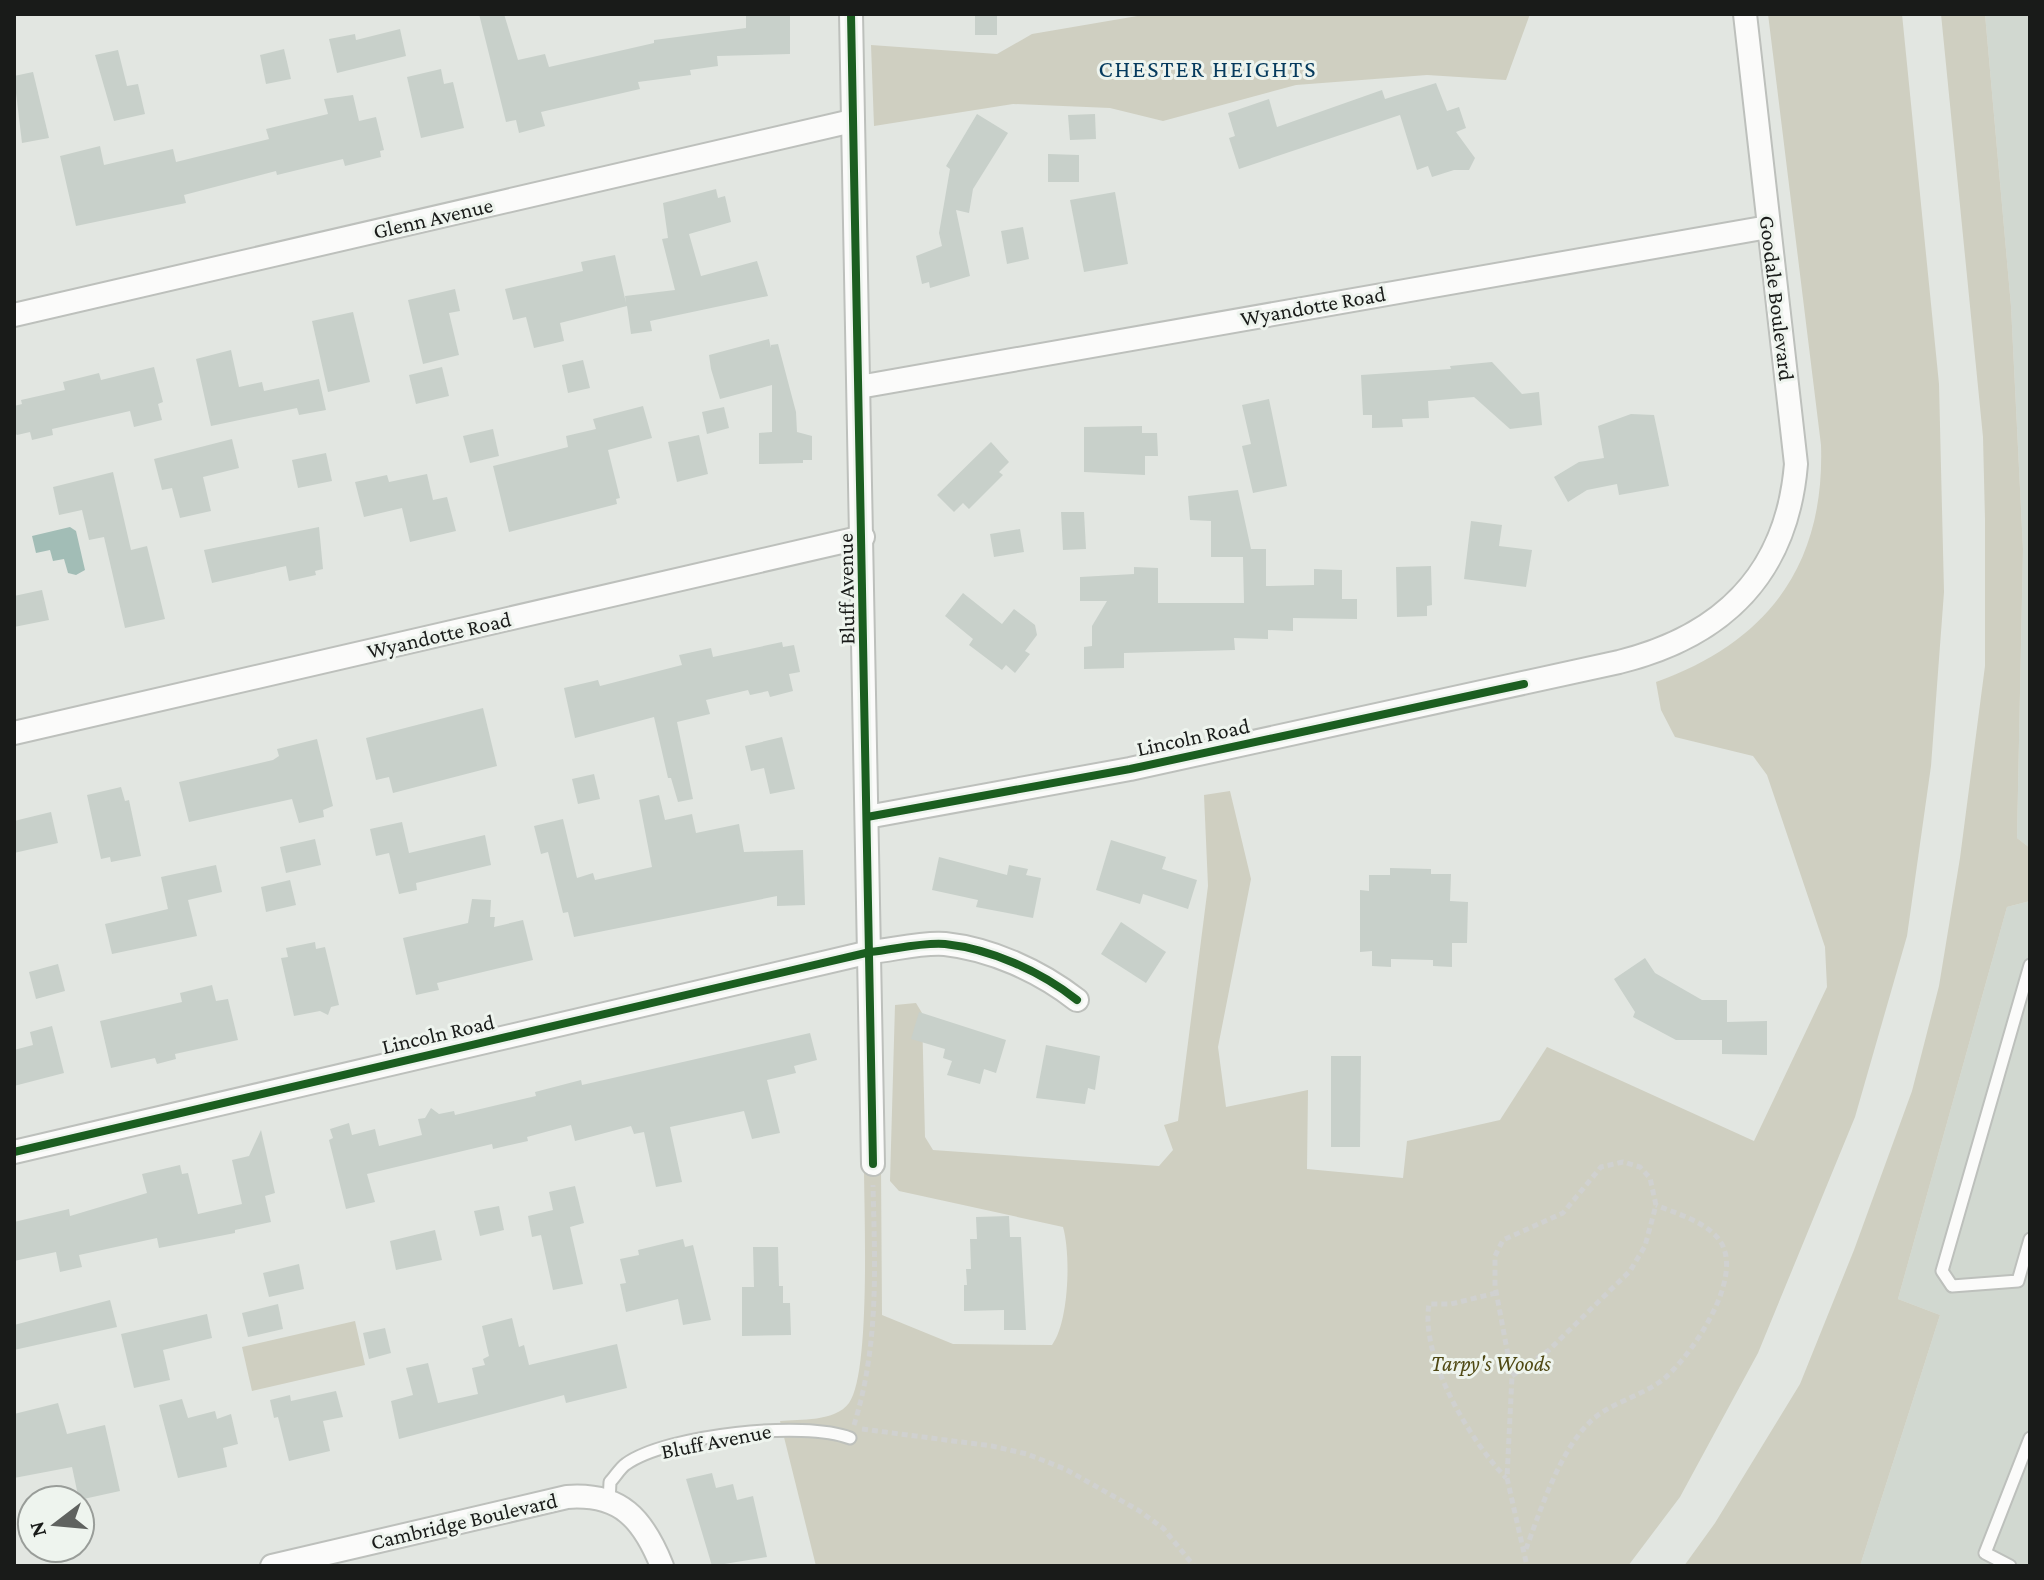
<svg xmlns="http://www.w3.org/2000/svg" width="2044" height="1580" font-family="'Crimson Pro',serif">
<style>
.built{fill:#d1d8d0}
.green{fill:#cfcfc1}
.water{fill:#a2bdb6}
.building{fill:#c8d0ca}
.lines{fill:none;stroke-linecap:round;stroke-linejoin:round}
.service-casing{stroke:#bdc0bc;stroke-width:15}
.minor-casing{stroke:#bdc0bc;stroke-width:26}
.path{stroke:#d0d1d0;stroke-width:5;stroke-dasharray:6 4;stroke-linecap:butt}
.service{stroke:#fbfbfa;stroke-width:11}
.minor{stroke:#fbfbfa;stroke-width:22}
.cycleway-casing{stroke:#eef4ee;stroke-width:13}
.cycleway{stroke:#1b5e20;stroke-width:8}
.labels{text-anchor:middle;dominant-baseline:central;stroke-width:6;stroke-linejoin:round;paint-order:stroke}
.street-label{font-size:22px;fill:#191b19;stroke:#eef4ee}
.park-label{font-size:22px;font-style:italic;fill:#4f4813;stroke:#eef4ee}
.neighbourhood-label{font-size:24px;letter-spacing:2px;fill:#053a5d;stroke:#eef4ee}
</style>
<rect width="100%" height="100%" fill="#e2e6e1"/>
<!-- built -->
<g class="built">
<path d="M1985,14H2030V848L2017,838L2023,549L2011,306Z"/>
<path d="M2030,901V1566H1860L1940,1315L1898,1299L2007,907Z"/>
</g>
<!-- green -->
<g class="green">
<path d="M1149,14H1530L1506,80L1427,75L1296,85L1163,121L1110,108L1013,104L874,126L871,45L997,54L1032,34Z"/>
<path d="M1768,14H1902L1939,384L1944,592L1931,766L1907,936L1855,1117L1758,1353L1680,1497L1628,1566H816L780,1421C800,1419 835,1422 849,1403C871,1373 864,1209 864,1165H881L882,1315L953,1344L1052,1345C1069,1322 1071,1255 1063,1227L899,1191L890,1181L895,1005L916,1003L922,1013L925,1137L933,1150L1159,1166L1173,1150L1164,1125L1178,1121L1208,886L1204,795L1230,791L1251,879L1218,1047L1226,1107L1308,1090L1307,1169L1403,1178L1407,1141L1500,1120L1547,1047L1754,1141L1827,987L1825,947L1767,775L1753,756L1675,737L1661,710L1656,682C1768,642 1825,565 1821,445Z"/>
<path d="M1941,14H1985L2011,306L2023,549L2017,838L2030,848V901L2007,907L1898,1299L1940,1315L1860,1566H1684L1715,1523L1800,1384L1854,1250L1912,1091L1939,986L1960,858L1985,666V519L1983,437Z"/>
<path d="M355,1321L365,1365L252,1391L242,1347Z"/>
</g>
<!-- water -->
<path class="water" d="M70,527L76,531L85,570L76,575L68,573L64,559L53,561L50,550L36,553L32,536Z"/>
<!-- building -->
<g class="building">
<path d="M479,14H504L518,60L545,54L549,67L654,43V40L746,28V14H790V54L717,56L718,66L690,70L691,75L638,82L640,89L541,112L545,126L519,133L516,120L506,122Z"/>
<rect x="975" y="14" width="22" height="21"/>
<path d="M400,29L406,56L337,73L329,39L355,34L356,40Z"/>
<path d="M284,49L291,79L266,84L260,55Z"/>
<path d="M118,50L127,86L138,84L145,114L114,121L95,55Z"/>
<path d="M441,69L444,84L453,82L464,128L421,138L407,77Z"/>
<path d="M33,72L49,138L22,143L14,76Z"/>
<path d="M1436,83L1447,111L1459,107L1466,128L1456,132L1475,158L1469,170H1454L1432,177L1428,166L1417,170L1400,115L1239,169L1229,138L1235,136L1228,113L1269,99L1277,127L1382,90L1385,99Z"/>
<path d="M353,95L359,121L376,117L384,150L380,151L381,157L345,166L343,159L277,175L276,171L184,195L186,203L76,226L60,156L100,146L104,165L173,149L176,162L269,139L266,129L328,114L324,99Z"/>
<path d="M977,114L1008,133L973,189L969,213L956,210L970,276L930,288L929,282L922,284L916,256L942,246L939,233L950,169L946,166Z"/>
<path d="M1095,114L1096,139L1070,140L1068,115Z"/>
<path d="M1048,154L1079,155V182H1048Z"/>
<path d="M716,189L718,198L725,196L731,222L689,234L701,276L757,261L768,296L650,321L652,331L631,334L627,306L560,323L564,341L534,348L526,317L513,320L505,289L583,271L581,262L615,255L626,303L625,296L675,290L662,239L668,238L663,203Z"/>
<path d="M1115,192L1128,264L1084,272L1070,200Z"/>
<path d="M1023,227L1029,259L1007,264L1001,231Z"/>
<path d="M455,289L460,311L449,313L459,355L423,364L408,300Z"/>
<path d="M353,312L370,382L328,392L312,321Z"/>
<path d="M769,339L771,348V345L778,344L796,412L797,432L812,436V460H803V463L759,464V433L772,432V385L720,399L711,369L709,355Z"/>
<path d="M231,350L239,387L262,382L264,391L319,379L326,410L299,415L297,408L211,426L196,359Z"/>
<path d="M583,360L590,388L568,393L562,365Z"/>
<path d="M1492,362L1522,394L1539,392L1542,425L1510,429L1474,397L1428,401L1429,418L1402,419L1403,427L1372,428V415H1363L1361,375L1451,369L1450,366Z"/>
<path d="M154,367L163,402L158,404L162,420L134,427L130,411L52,429L53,435L32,440L30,432L17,435L14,432V406L22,404L21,400L65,390L63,382L99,373L101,380Z"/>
<path d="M442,367L449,396L416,404L409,375Z"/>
<path d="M1269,399L1287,486L1253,493L1242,446L1251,444L1242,405Z"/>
<path d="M643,406L652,438L608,450L620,498L616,499L617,504L509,532L493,466L568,447L566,436L596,429L593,419Z"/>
<path d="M724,407L729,428L707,434L702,412Z"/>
<path d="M1631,414L1654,415L1669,486L1619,495L1617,484L1587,490L1568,502L1554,477L1579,462L1604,458L1598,426Z"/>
<path d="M1142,426V433H1157L1158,456H1145V475L1084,472V427Z"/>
<path d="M493,429L499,456L470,463L463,436Z"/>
<path d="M699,435L708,474L677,482L668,442Z"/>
<path d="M232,439L239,468L203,477L211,511L180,518L172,488L162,490L154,459Z"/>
<path d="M991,442L1009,462L999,472L1003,475L969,509L963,503L954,512L937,495Z"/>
<path d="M326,453L332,481L298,488L292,460Z"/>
<path d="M113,472L131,550L147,546L165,619L125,628L104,537L89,540L82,510L59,515L53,487Z"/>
<path d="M427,474L433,500L447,497L456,531L410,542L402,508L364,517L355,482L387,475L389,482Z"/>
<path d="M1238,490L1251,549H1266V586L1314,585V569L1342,570V599H1357V619L1293,618V631L1268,630V639L1234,638L1235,650L1124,653V668L1084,669V647L1092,646V626L1107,601H1080V577L1134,574V567L1158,568V603H1244L1243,557H1211V521L1190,520L1188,496Z"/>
<path d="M1061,512H1084L1086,549L1063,550Z"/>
<path d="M1471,521L1502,525L1499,546L1532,550L1526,587L1464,579Z"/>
<path d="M319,527L323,569L315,571L316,575L289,581L286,566L212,583L204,550Z"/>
<path d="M1020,529L1024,552L994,557L990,534Z"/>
<path d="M1431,566L1432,605L1427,606V616L1397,617L1396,567Z"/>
<path d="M42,590L49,620L14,627V596Z"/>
<path d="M963,593L1002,624L1014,609L1035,625L1037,635L1025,651L1030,654L1015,673L1006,665L1002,670L969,645L973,639L945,616Z"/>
<path d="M782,642L783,647L794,645L800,672L789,674L793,691L770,697L768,691L750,695L748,690L706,700L710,714L677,722L693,799L678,802L671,778H668L654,717L575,738L564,688L598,680L600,686L682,665L679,655L711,648L713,657Z"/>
<path d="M483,708L497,766L393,793L389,777L376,780L366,738Z"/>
<path d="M782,737L795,789L770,794L764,768L751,771L745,746Z"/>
<path d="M317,739L333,806L323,810L324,817L299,823L292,799L189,822L179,782L273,760L279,756L277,749Z"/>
<path d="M594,774L600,799L578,804L572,779Z"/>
<path d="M121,787L125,801L129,800L141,856L111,862L110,857L101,859L87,795Z"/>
<path d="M659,795L665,820L692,814L696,833L739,824L744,852L803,850L805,905L777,906V896L574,937L568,912L563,913L548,852L541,854L534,826L563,819L577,878L593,873L595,880L652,867L639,800Z"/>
<path d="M51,812L58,843L14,853V821Z"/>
<path d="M402,822L409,853L485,835L491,865L416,883L417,890L399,894L389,853L376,856L370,829Z"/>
<path d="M315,839L321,865L286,873L280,847Z"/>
<path d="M1111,840L1166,857L1162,869L1197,880L1188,909L1143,894L1140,904L1096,890Z"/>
<path d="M939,857L1007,875L1009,865L1028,869L1026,875L1041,878L1033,918L976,907L978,900L932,890Z"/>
<path d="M216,865L222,892L188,900L197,936L112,954L105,924L168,909L161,877Z"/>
<path d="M1390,868L1431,869V874H1451L1450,901L1468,902L1467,943H1452V967L1433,966V960L1391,959V967L1372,966V951L1360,952V890L1369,891V875H1390Z"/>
<path d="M290,880L296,905L266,912L261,887Z"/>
<path d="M472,899L491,900L490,917H495L494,927L523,920L533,960L437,983L439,990L416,995L403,938L468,923Z"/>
<path d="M1121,922L1166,952L1146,983L1101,954Z"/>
<path d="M315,942L316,949L325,947L339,1005L331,1007L328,1015L320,1011L294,1016L281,958L288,957L286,948Z"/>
<path d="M1645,958L1655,973L1702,1000H1727V1022L1767,1021V1055L1722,1054V1040H1676L1633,1017L1635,1012L1614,979Z"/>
<path d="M58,964L65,991L36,999L29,972Z"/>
<path d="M212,985L216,1001L228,999L238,1040L175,1054L176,1059L157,1064L155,1058L111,1068L100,1021L182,1002L180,993Z"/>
<path d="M919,1012L1006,1040L996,1073L984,1069L980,1084L947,1075L952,1061L943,1058L945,1049L911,1039Z"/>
<path d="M52,1026L64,1073L14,1086V1050L33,1045L30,1032Z"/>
<path d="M810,1033L817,1060L794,1066L796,1073L767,1080L780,1133L752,1139L744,1111L670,1127L682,1182L656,1187L644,1132L634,1134L631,1126L575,1141L571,1125L527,1137L528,1141L493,1149L492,1144L367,1174L375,1202L346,1209L329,1140L333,1138L330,1129L349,1123L352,1135L375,1129L379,1146L422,1135L418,1119L425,1118L431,1108L439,1114L454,1111L455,1115L536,1096L535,1092L581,1080L582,1085Z"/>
<path d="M1046,1045L1100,1056L1095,1090L1088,1088L1085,1104L1036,1098Z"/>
<path d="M1331,1056H1361L1360,1147H1331Z"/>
<path d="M261,1130L275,1193L265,1196L271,1222L235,1230V1233L159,1248L157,1238L79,1255L82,1267L60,1272L56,1252L14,1261V1222L69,1209L70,1216L147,1193L142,1174L180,1165L182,1174L188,1173L198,1214L242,1204L232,1160L249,1156Z"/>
<path d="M575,1186L584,1223L570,1227L583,1284L553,1290L541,1235L532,1237L528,1216L553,1210L549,1192Z"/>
<path d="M499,1206L504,1230L480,1236L474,1211Z"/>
<path d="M1009,1216L1010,1237H1021L1026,1330H1004V1310L964,1311V1285H967L966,1269H971L970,1239H977L976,1217Z"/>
<path d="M435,1230L442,1260L396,1270L390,1241Z"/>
<path d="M683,1239L685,1247L693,1245L711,1320L683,1325L678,1299L626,1312L620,1284L626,1283L620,1259L639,1255L638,1250Z"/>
<path d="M753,1247H778L779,1286H783V1303H790L791,1335L742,1336V1287H754Z"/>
<path d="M299,1264L304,1289L269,1297L263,1273Z"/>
<path d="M110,1300L117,1327L14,1350V1325Z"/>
<path d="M278,1304L283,1329L248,1337L242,1313Z"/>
<path d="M207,1314L212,1338L163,1350L170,1380L134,1388L121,1334Z"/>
<path d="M512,1318L519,1347L524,1345L529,1365L617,1344L627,1388L566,1403L564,1395L399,1439L391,1401L413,1395L406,1368L428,1363L438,1403L478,1394L472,1368L485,1365L483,1359L489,1356L482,1326Z"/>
<path d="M385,1328L391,1353L369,1359L363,1333Z"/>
<path d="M336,1391L343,1417L323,1421L330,1451L289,1461L278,1417L274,1418L270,1400L290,1395L291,1401Z"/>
<path d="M182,1399L188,1418L215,1411L217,1419L231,1414L238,1444L223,1448L227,1467L178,1478L159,1405Z"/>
<path d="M58,1403L67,1434L105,1425L120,1491L79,1500L72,1467L14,1478V1414Z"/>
<path d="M712,1473L716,1488L733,1484L737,1500L753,1496L767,1557L712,1566L686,1479Z"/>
</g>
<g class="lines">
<!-- service casing -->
<g class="service-casing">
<g id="service">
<path d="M2030,965L1942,1271L1952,1286L2018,1281L2030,1239"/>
<path d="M609,1502L610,1482C615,1477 620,1468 626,1464C666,1435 805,1420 850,1438"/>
<path d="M2010,1566L1985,1553L2030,1438"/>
</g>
</g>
<!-- minor casing -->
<g class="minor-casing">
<g id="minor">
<path d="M851,14L873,1164"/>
<path d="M14,315L852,121"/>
<path d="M859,387L1768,227"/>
<path d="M14,733L863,537"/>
<path d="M867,817L1130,769L1619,662C1724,636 1787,573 1796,464L1745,14"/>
<path d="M14,1152L870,952C893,950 921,942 945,944C991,949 1040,971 1077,1000"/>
<path d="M272,1566L567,1497C621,1493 643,1519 662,1566"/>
</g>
</g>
<!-- path -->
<g class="path">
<path d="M1496,1293L1451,1304H1429C1420,1358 1470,1440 1506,1478"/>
<path d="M1512,1376L1549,1350L1630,1271L1645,1246L1656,1205L1650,1178L1640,1167L1623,1162L1601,1167L1563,1213L1503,1240L1495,1256V1286L1512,1376L1507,1478L1527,1566"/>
<path d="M854,1425C879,1345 875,1268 873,1185"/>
<path d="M862,1429L992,1446L1027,1454L1065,1469L1138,1510L1163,1528L1194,1566"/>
<path d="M1526,1549C1540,1511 1559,1453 1588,1424C1608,1402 1643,1397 1666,1377C1694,1352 1751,1269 1715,1235C1700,1220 1675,1213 1656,1205"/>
</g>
<!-- service -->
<use href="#service" class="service"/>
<!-- minor -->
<use href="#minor" class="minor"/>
<!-- cycleway casing -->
<g class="cycleway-casing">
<g id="cycleway">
<path d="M851,14L873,1164"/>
<path d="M867,817L1130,769L1524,684"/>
<path d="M14,1152L870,952C893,950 921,942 945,944C991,949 1040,971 1077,1000"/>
</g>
</g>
<!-- cycleway -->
<use href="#cycleway" class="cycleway"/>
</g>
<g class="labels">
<!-- street labels -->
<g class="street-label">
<text transform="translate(433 218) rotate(-13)">Glenn Avenue</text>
<text transform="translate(1777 298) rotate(83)">Goodale Boulevard</text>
<text transform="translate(1313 306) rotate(-10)">Wyandotte Road</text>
<text transform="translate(846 589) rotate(-91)">Bluff Avenue</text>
<text transform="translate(439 635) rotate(-13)">Wyandotte Road</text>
<text transform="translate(1193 737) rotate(-12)">Lincoln Road</text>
<text transform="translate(438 1034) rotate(-13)">Lincoln Road</text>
<text transform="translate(716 1441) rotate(-11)">Bluff Avenue</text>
<text transform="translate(464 1521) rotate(-13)">Cambridge Boulevard</text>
</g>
<!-- park labels -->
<g class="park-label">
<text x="1491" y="1363">Tarpy's Woods</text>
</g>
<!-- neighbourhood labels -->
<g class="neighbourhood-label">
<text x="1208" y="68">CHESTER HEIGHTS</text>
</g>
</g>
<!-- border -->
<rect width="2044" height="1580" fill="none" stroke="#191b19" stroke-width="32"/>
<!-- north arrow -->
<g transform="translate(56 1524) rotate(254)"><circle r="38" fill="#eef4ee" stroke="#999d99" stroke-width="2"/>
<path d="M0-6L14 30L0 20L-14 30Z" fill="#5f625f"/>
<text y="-12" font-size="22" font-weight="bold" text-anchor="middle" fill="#191b19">N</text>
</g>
</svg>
